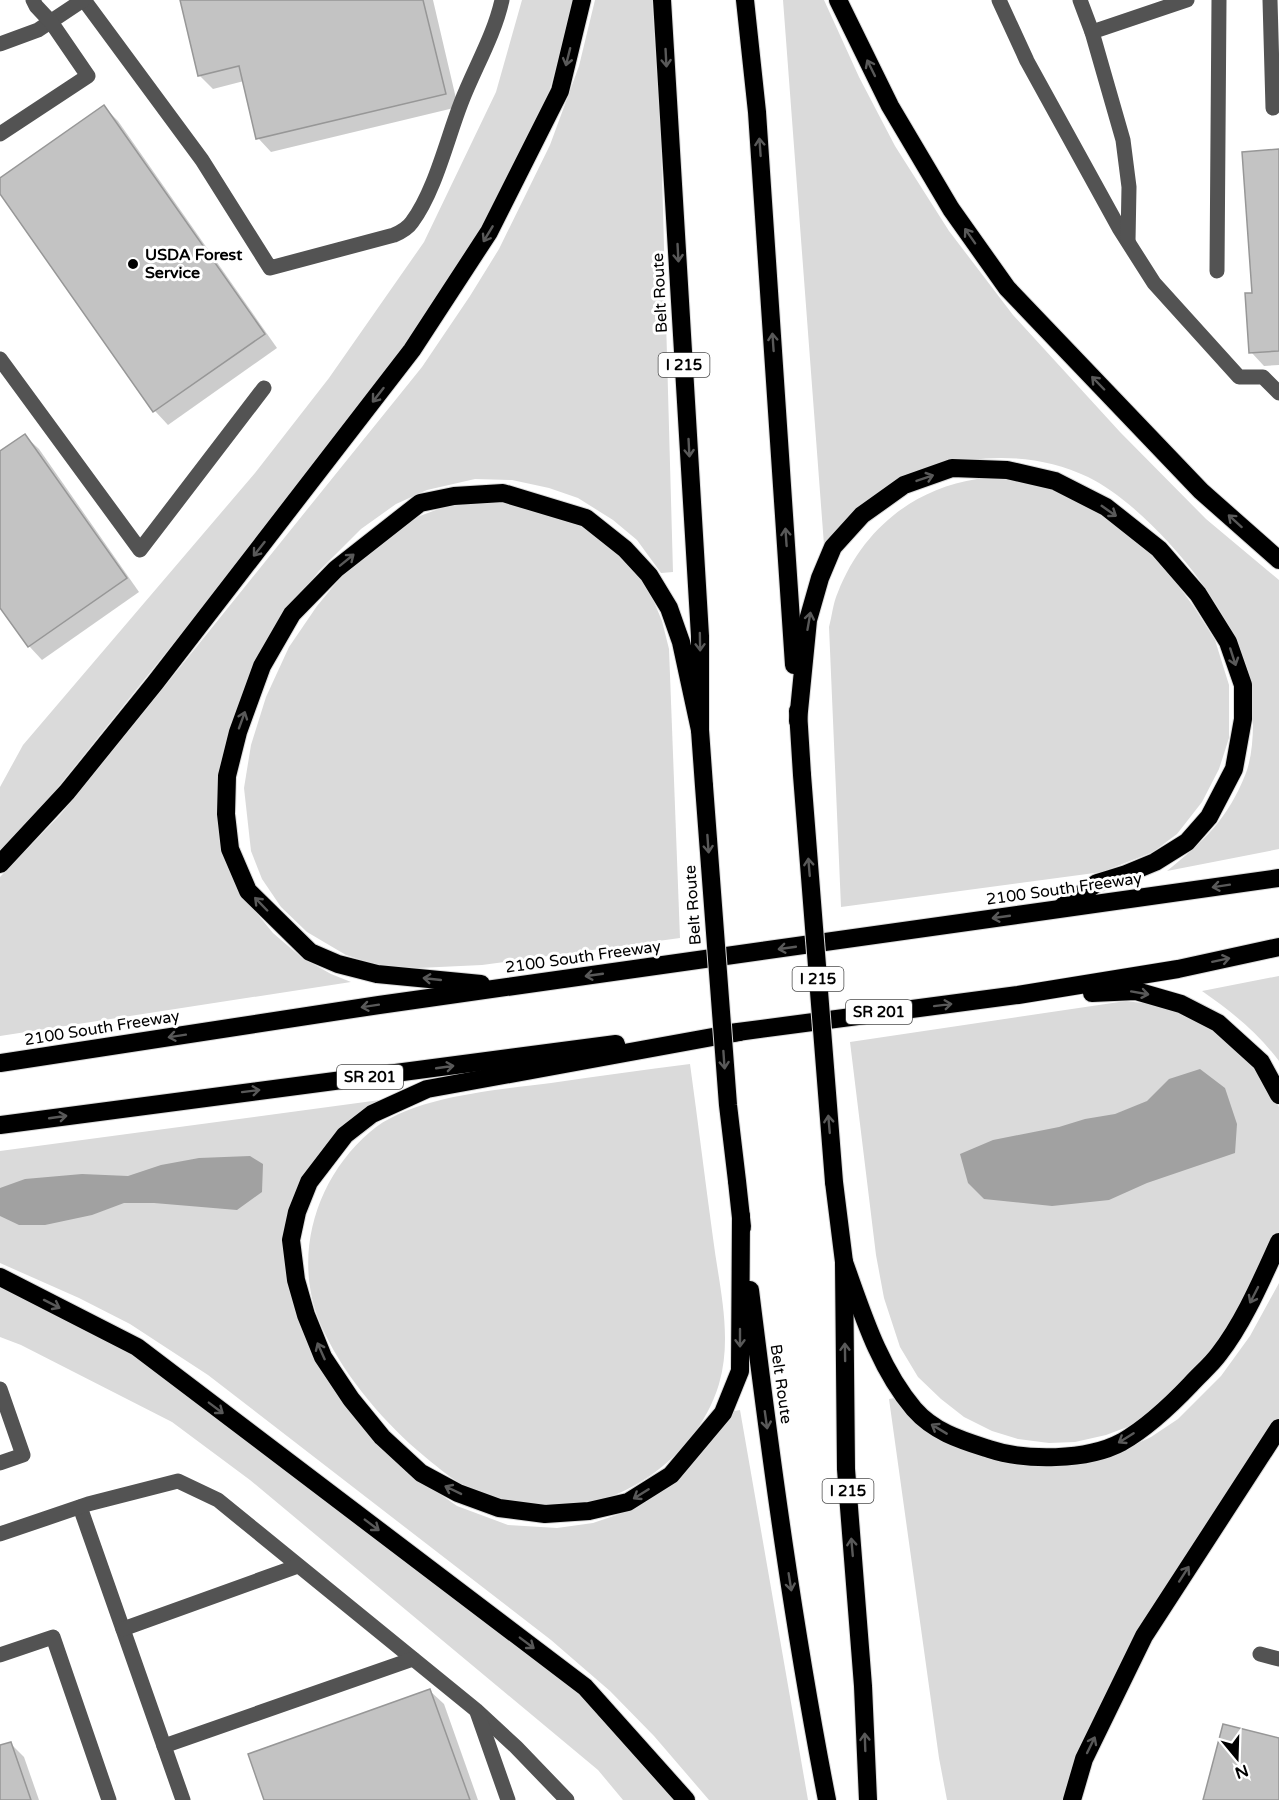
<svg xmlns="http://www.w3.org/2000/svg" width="1279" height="1800" font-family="'Varela Round',sans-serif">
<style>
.green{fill:#dadada}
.water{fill:#a1a1a1}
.shadow{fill:#0003}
.building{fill:#c3c3c3;stroke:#979797;stroke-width:1.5}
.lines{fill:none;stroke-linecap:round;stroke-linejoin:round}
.highway-casing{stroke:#dbdbdb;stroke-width:20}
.minor{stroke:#535353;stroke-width:15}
.highway{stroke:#000;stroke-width:18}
.highway-bridge-casing{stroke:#dbdbdb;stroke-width:20;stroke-linecap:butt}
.highway-bridge{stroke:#000;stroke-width:18}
.oneway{stroke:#595959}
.poi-dot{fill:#000;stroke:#fff;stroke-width:2}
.labels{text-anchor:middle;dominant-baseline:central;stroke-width:6;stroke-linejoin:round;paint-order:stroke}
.shield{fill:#fff;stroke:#4c4c4c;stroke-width:1.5}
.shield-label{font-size:15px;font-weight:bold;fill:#000}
.poi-label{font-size:16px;font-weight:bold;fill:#000;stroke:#fff;text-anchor:start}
.street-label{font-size:16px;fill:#000;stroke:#fff}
</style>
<rect width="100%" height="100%" fill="#fff"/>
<!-- green -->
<g class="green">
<path d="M522,0H575L549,92L486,231L358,413L47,801L0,850V787L23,745L255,473L329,378L424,242L496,92Z"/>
<path d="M595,0H652L661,139L673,572L661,573L637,540L613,520L578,498L549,488L512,480L475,479L427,490L396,504L361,529L319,571L284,615L224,779L251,906L273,933L301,957L331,974L351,982L0,1036V877L60,815L106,759L422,367L470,296L499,249L550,145L579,66Z"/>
<path d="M783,0H824L859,77L895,146L949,231L1013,315L1120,432L1206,519L1279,580V849L1167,871C1204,841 1228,819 1246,773C1257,743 1254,691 1244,661C1224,598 1147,506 1088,477C1042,455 989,453 941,466C929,470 917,482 907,489C879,507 852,526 824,545Z"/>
<path d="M1014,477L1048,482L1106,510L1164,566L1194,607L1215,640L1229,685V738L1219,769L1202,802L1177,834L1153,852L1102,872L841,907L829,627C832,616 833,603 838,592C862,531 912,489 977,479C989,477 1002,477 1014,477Z"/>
<path d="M521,501L600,534L647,585L662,621L669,649L680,938L482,965L418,968L377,965L346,955L307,932L281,907L262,879L251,851L244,788L251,745L266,697L289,647L317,606L345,572L409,520L452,504Z"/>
<path d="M1279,976V1061C1257,1032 1232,1012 1202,991Z"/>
<path d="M1126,1001C1145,1004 1169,1004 1186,1012C1227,1030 1263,1067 1279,1107V1232L1220,1344L1155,1411L1130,1426L1106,1435L1075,1442L1049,1443L1018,1439L992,1431L964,1417L941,1399L918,1377L900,1347L884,1298L876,1255L850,1042Z"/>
<path d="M690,1064C698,1122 705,1180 713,1238C719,1286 733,1336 719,1384C707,1424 678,1459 642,1481C621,1494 595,1504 570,1507C557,1508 542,1505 528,1504C519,1503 509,1503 500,1501C468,1494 442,1471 417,1450C379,1417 340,1370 320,1323C292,1256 316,1178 370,1132C411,1096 498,1090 551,1083C597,1076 643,1070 690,1064Z"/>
<path d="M380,1100L347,1127L307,1180L289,1286L298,1320L314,1358L419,1479L457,1506L508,1525L557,1528L593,1523L631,1510L662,1491L685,1473L711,1442L728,1412L740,1410L808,1800H709L654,1736L610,1691L551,1640L208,1375L130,1324L79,1298L0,1263V1151Z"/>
<path d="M1279,1283V1424L1183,1569L1070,1800H947L939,1758L889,1399L900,1397L997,1455L1119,1452L1151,1437L1178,1419L1221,1376L1250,1336Z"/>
<path d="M0,1285L135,1352L569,1682L682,1800H623L598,1770L250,1480L172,1422L21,1345L0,1337Z"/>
</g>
<!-- water -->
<g class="water">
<path d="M1200,1069L1225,1088L1237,1124L1235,1153L1147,1183L1109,1200L1052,1206L984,1199L968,1183L960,1154L993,1140L1059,1127L1085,1119L1115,1114L1147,1101L1169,1079Z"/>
<path d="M250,1156L263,1164L262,1192L237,1210L154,1203H124L92,1215L45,1225H19L0,1216V1188L25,1179L82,1174L128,1176L161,1165L199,1158Z"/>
</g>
<!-- shadow -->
<g class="shadow">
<path d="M182,0H433L458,107L271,152L258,138L244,81L213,89L199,75Z"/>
<path d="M104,107L118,121L277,348L168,425L155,411L0,191V180Z"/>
<path d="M1279,150V365L1264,366L1251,352Z"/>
<path d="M25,436L39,449L139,592L42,660L29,646L0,605V453Z"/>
<path d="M430,1691L444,1704L478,1800H266Z"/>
<path d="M10,1743L24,1757L39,1800H0V1747Z"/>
</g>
<!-- building -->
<g class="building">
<path d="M180,0H423L446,94L256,139L239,66L198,76Z"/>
<path d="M104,105L265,334L153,412L0,194V178Z"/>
<path d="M1279,149V351L1249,353L1245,293H1252L1242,152Z"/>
<path d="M25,434L127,578L28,647L0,608V451Z"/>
<path d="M430,1689L470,1800H264L248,1754Z"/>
<path d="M1223,1724L1279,1738V1800H1203Z"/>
<path d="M11,1742L31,1800H0V1745Z"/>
</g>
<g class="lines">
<!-- highway casing -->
<g class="highway-casing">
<g id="highway">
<path d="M662,0L700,636V730L704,786"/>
<path d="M745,0L757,112L794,665"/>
<path d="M838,0L890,106L951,209L1007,288L1201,491L1279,560"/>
<path d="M798,711L802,775"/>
<path d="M798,721L808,620L820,578L833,547L862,515L904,485L952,468L1007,470L1055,481L1106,507L1159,549L1198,594L1228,642L1243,685V719L1234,769L1209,817L1187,842L1155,862L1126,874L1097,883L1063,906"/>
<path d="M0,864L67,792L155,683L412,350L489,232L560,91L582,0"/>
<path d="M481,984L377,974L338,964L310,952L248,891L230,849L226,814L227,776L238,732L262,666L292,614L336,569L420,503L454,496L503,493L586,518L625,549L649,575L669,608L681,642L700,730"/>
<path d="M1092,993L1136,991L1181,1004L1218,1023L1261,1062L1279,1095"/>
<path d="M740,1032L427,1089L372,1114L345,1135L309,1182L297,1212L291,1240L296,1280L306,1315L323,1357L351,1399L382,1437L421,1473L458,1493L499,1508L545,1514L589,1511L628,1502L671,1475L723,1413L740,1371L741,1216"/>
<path d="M730,1033L1018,995L1178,969L1279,947"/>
<path d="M0,1063L379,1005L1279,878"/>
<path d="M0,1125L616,1044"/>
<path d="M737,1181L742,1227"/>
<path d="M834,1182L844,1262L846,1469L863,1686L868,1800"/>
<path d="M844,1262C862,1312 879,1368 914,1409C934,1432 961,1440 989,1449C1025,1461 1087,1461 1122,1442C1148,1427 1171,1405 1191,1384C1200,1374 1211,1365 1219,1354C1244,1322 1262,1279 1279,1242"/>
<path d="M0,1277L137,1347L585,1687L686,1800"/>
<path d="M750,1290C771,1461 794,1631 827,1800"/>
<path d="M1072,1800L1084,1759L1144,1636L1279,1428"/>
</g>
</g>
<!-- minor -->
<g class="minor">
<path d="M84,0L202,160L270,268L394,235C401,232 408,228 412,222C435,191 447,139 461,103C474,69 494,36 502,0"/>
<path d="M999,0L1027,61L1119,228L1154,283L1239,377H1263L1279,393"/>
<path d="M1080,0L1092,32L1187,0"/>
<path d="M1270,0L1273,108"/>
<path d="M1092,32L1123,140L1129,187L1128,241"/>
<path d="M0,44L38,30L83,0"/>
<path d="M0,134L88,76L51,22L36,6L33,0"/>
<path d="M1217,271L1219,0"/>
<path d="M0,359L140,550L264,388"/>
<path d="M0,1389L23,1455L0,1463"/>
<path d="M80,1507L183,1800"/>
<path d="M0,1534L88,1504L178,1481L218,1500L476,1710L516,1747L567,1800"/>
<path d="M123,1629L298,1566"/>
<path d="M1260,1654L1279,1659"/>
<path d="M0,1655L53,1637L109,1800"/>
<path d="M477,1712L508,1800"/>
<path d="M164,1746L413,1659"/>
</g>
<!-- highway -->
<use href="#highway" class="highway"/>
<!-- highway-bridge casing -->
<g class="highway-bridge-casing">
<g id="highway-bridge">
<path d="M802,775L834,1182"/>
<path d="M704,786L728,1105L737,1181"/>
</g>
</g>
<!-- highway-bridge -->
<use href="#highway-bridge" class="highway-bridge"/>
</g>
<!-- one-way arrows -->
<defs><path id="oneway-shaft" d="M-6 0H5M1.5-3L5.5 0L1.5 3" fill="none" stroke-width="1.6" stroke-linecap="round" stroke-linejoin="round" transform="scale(1.5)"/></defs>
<g class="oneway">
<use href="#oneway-shaft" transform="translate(568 57) rotate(104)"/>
<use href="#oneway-shaft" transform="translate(666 58) rotate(87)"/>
<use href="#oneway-shaft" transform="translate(871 68) rotate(-116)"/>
<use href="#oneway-shaft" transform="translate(760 147) rotate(-94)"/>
<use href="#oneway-shaft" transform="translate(488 234) rotate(121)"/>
<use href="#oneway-shaft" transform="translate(970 236) rotate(-125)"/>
<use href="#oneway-shaft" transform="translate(678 253) rotate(87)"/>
<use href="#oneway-shaft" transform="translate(773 342) rotate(-94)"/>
<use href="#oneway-shaft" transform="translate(1098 383) rotate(-134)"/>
<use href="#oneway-shaft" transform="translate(378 395) rotate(128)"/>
<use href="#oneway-shaft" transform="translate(689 448) rotate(87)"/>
<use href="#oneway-shaft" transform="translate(925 478) rotate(-19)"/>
<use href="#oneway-shaft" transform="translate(1109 511) rotate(35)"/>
<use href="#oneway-shaft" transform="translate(1235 521) rotate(-138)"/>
<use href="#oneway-shaft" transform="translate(786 537) rotate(-94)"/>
<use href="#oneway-shaft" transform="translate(259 549) rotate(128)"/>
<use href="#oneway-shaft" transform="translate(347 560) rotate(-39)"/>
<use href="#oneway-shaft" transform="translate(809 621) rotate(-80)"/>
<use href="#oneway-shaft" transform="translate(700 642) rotate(89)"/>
<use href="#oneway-shaft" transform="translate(1233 657) rotate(72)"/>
<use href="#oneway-shaft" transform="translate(242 720) rotate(-70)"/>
<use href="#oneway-shaft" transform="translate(708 844) rotate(86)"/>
<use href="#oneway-shaft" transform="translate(809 867) rotate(-95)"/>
<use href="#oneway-shaft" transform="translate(1221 886) rotate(171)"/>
<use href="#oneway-shaft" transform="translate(261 904) rotate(-134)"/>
<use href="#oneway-shaft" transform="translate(1001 917) rotate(172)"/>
<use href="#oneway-shaft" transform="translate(787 948) rotate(172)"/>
<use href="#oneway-shaft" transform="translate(1221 960) rotate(-12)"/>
<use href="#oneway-shaft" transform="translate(594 975) rotate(172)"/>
<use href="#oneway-shaft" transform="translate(432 979) rotate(-174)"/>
<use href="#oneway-shaft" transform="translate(1140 993) rotate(10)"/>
<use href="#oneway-shaft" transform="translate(943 1005) rotate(-7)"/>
<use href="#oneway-shaft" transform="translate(370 1006) rotate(171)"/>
<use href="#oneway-shaft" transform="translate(177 1036) rotate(171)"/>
<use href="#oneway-shaft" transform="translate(724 1060) rotate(86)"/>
<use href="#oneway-shaft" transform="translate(445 1067) rotate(-8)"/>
<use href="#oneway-shaft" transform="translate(251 1091) rotate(-7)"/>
<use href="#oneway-shaft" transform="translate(58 1117) rotate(-8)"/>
<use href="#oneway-shaft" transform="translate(829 1124) rotate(-95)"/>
<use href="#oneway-shaft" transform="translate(1254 1295) rotate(117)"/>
<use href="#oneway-shaft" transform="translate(52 1304) rotate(27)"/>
<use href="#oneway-shaft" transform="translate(740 1338) rotate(90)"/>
<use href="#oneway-shaft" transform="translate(321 1351) rotate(-114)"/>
<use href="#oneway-shaft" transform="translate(845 1352) rotate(-91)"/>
<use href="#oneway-shaft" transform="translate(216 1408) rotate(37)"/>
<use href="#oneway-shaft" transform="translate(766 1420) rotate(82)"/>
<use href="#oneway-shaft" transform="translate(939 1429) rotate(-149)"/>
<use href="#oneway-shaft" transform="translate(1126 1438) rotate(148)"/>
<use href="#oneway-shaft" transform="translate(453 1490) rotate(-154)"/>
<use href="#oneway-shaft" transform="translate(641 1494) rotate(148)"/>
<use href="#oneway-shaft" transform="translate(372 1525) rotate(37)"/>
<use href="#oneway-shaft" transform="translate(852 1547) rotate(-95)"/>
<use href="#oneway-shaft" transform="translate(1184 1574) rotate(-57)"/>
<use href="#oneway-shaft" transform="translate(790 1582) rotate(81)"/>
<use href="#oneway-shaft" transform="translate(527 1643) rotate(37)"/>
<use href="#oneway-shaft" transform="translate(865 1742) rotate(-92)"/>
<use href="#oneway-shaft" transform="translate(1091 1745) rotate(-64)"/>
</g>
<!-- markers -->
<circle class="poi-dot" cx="133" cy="264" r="6"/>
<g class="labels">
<!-- shield labels -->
<g class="shield">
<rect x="658.5" y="353" width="51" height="24" rx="4.5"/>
<rect x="792.5" y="967" width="51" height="24" rx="4.5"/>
<rect x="846" y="1000" width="66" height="24" rx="4.5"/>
<rect x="337" y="1065" width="66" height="24" rx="4.5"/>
<rect x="822.5" y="1479" width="51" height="24" rx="4.5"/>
</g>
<g class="shield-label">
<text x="684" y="365">I 215</text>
<text x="818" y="979">I 215</text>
<text x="879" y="1012">SR 201</text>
<text x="370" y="1077">SR 201</text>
<text x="848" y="1491">I 215</text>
</g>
<!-- poi labels -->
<g class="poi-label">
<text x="145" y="255">USDA Forest<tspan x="145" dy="18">Service</tspan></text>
</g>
<!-- street labels -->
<g class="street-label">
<text transform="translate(660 293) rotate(-93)">Belt Route</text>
<text transform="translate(1064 889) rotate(-8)">2100 South Freeway</text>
<text transform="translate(693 905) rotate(-94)">Belt Route</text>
<text transform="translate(583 957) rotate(-8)">2100 South Freeway</text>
<text transform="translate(102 1028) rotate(-9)">2100 South Freeway</text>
<text transform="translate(781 1384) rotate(82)">Belt Route</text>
</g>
</g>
<!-- north arrow -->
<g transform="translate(1237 1758) rotate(161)" stroke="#ffffff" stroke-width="4.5" paint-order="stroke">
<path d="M0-4.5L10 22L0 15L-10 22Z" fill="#000000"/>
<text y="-9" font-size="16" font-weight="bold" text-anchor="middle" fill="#000000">N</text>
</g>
</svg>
